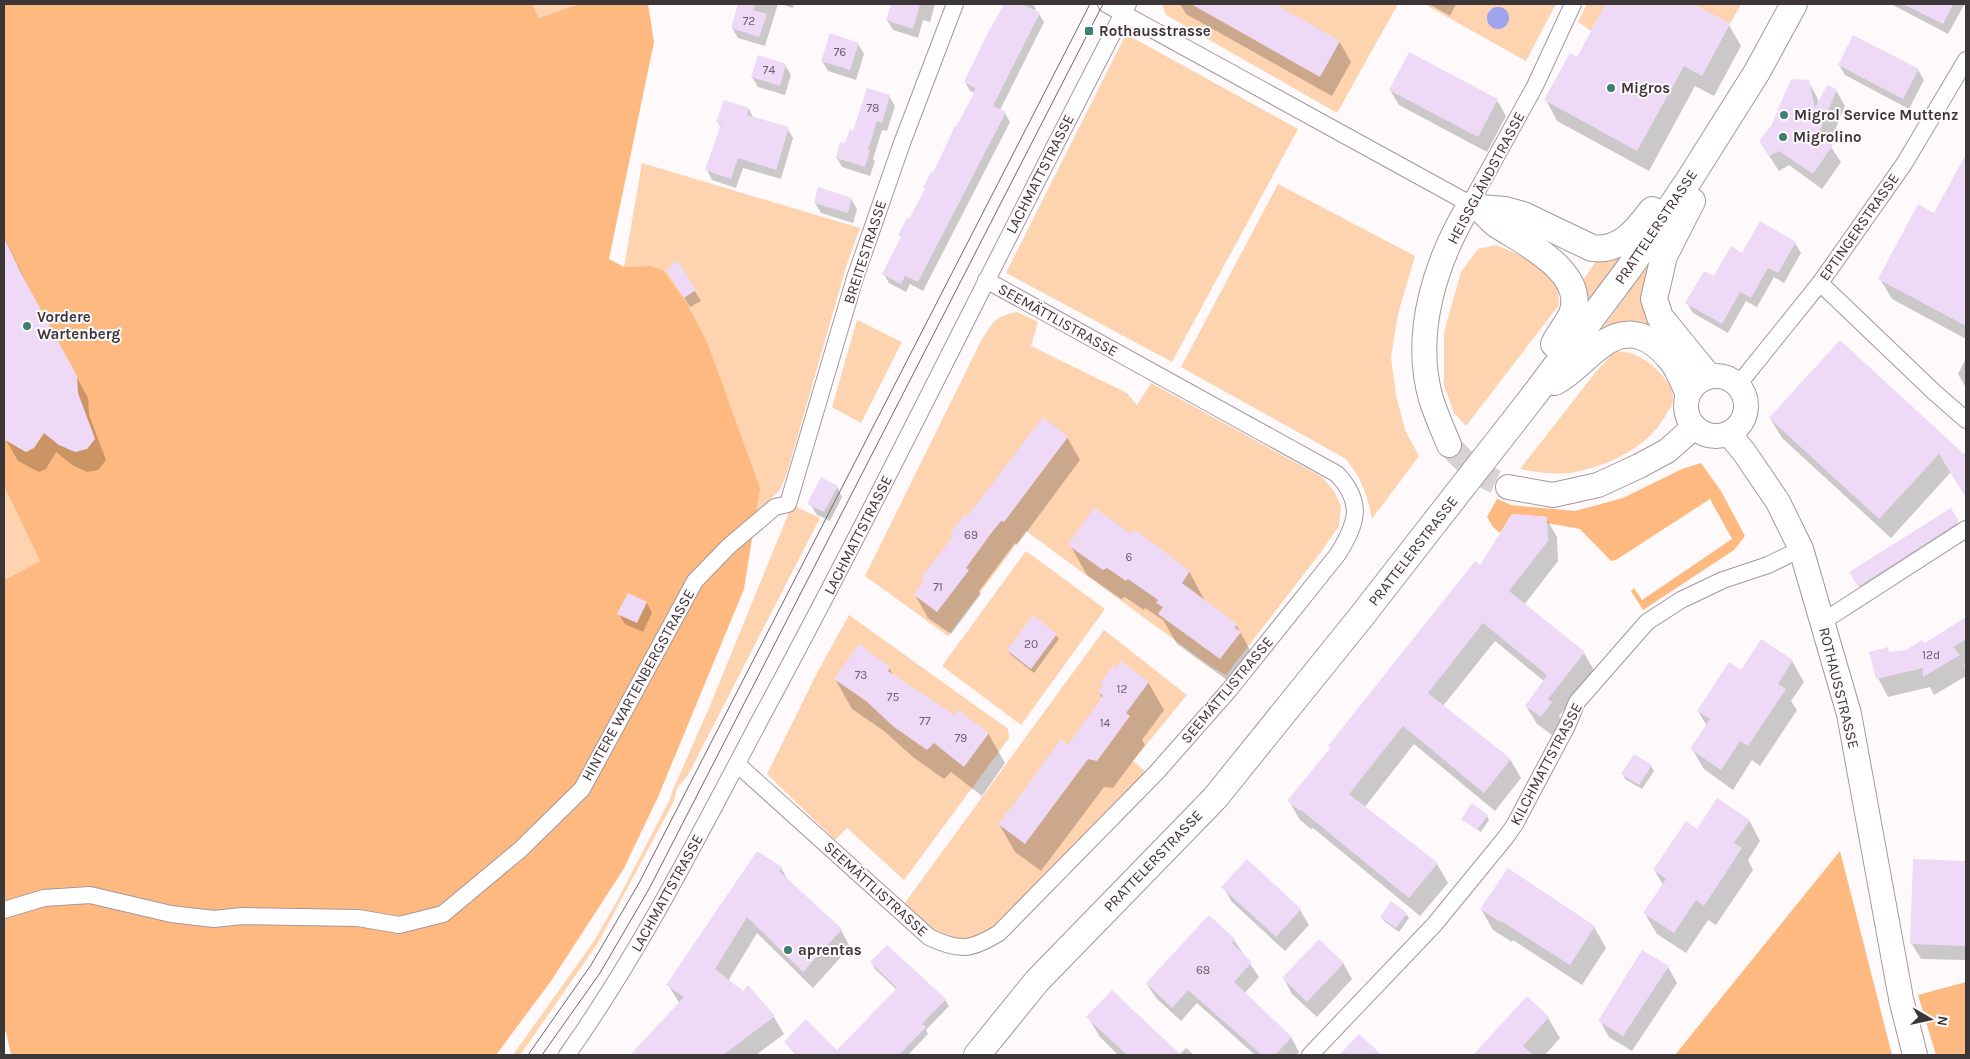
<svg xmlns="http://www.w3.org/2000/svg" width="1970" height="1059" font-family="Karla,sans-serif">
<style>
.green{fill:#fed3b0}
.forest{fill:#fdb97f}
.water{fill:#9fa2ed}
.shadow{fill:#0003}
.building{fill:#eedaf6}
.lines{fill:none;stroke-linecap:round;stroke-linejoin:round}
.secondary-tunnel{stroke:#d7d3d5;stroke-width:24;stroke-dasharray:24 12;stroke-linecap:butt}
.street-casing{stroke:#a6979d;stroke-width:18}
.secondary-casing{stroke:#a6979d;stroke-width:26}
.primary-casing{stroke:#a6979d;stroke-width:28}
.street{stroke:#fff;stroke-width:16}
.secondary{stroke:#fff;stroke-width:24}
.primary{stroke:#fff;stroke-width:26}
.tram{stroke:#6f696c;stroke-width:1}
.primary-bridge-casing{stroke:#a6979d;stroke-width:28;stroke-linecap:butt}
.primary-bridge{stroke:#fff;stroke-width:26}
.poi-dot{fill:#3d8071;stroke:#fefafc;stroke-width:2}
.labels{text-anchor:middle;dominant-baseline:central;stroke-width:4;stroke-linejoin:round;paint-order:stroke}
.number-label{font-size:12px;fill:#695f68}
.poi-label{font-size:15px;font-weight:bold;fill:#3d3639;stroke:#fefafc;text-anchor:start}
.street-label{font-size:15px;fill:#3d3639;stroke:#fefafc}
</style>
<rect width="100%" height="100%" fill="#fefafc"/>
<!-- green -->
<g class="green">
<path d="M532,4H579L539,18Z"/>
<path d="M1162,4H1398L1337,113L1166,15Z"/>
<path d="M1424,4H1556L1526,61Z"/>
<path d="M1587,4H1606L1591,31L1578,22Z"/>
<path d="M1693,4H1741L1730,24Z"/>
<path d="M1126,34L1298,129L1172,362L1006,273Z"/>
<path d="M642,163L860,228L847,264L787,473L780,490L755,515L759,488L708,344L687,303L664,271L624,267Z"/>
<path d="M1278,184L1415,256L1398,314L1391,357L1396,395L1405,430L1419,456L1372,519C1368,495 1361,478 1346,459L1181,367Z"/>
<path d="M1496,245C1516,253 1550,268 1558,290C1559,294 1558,300 1559,305L1466,426L1454,413L1444,386V332L1461,272L1478,249Z"/>
<path d="M1621,256L1584,309L1580,284L1597,260Z"/>
<path d="M1646,268H1648L1678,354L1600,332Z"/>
<path d="M1017,312L1038,322L1031,346L1127,393L1137,405L1151,383L1322,477L1334,491L1341,506L1339,526L1321,552L1226,675L1210,666L1026,531L948,636L865,576L982,339C994,321 996,316 1017,312Z"/>
<path d="M857,320L902,342L861,423L832,407Z"/>
<path d="M1615,351C1632,351 1642,357 1655,368C1663,376 1672,385 1673,397C1674,401 1671,407 1668,411C1652,444 1615,463 1580,471C1560,476 1539,473 1520,469L1595,373Z"/>
<path d="M4,486L40,561L4,580Z"/>
<path d="M792,505L820,518L688,775L677,788L674,801L598,943L523,1051L519,1055H513L594,941L616,903L670,799L672,792L709,708Z"/>
<path d="M1026,551L1105,609L1021,725L942,666Z"/>
<path d="M849,615L1008,729L1009,738L904,880L847,828L835,840L767,774L818,671Z"/>
<path d="M1104,630L1187,695L1133,761L1146,772L995,928L966,941L943,936L924,927L904,904Z"/>
</g>
<!-- forest -->
<g class="forest">
<path d="M4,4H532L539,18L579,4H648L654,42L609,259L624,267L651,266L664,271L687,303L708,344L760,488L744,589L658,797L623,870L551,981L496,1055H11L6,1032H4V580L40,561L4,486Z"/>
<path d="M1701,463L1721,491L1745,536L1734,550L1643,610L1631,591L1634,588L1642,600L1732,539L1710,499L1616,560L1611,561L1580,529L1547,523V517L1512,514L1500,533L1493,527L1487,517L1497,499L1511,505L1575,511L1623,498L1682,469Z"/>
<path d="M1840,851L1892,1055H1675Z"/>
<path d="M1966,982V1055H1936L1918,995Z"/>
</g>
<!-- water -->
<circle class="water" cx="1498" cy="18" r="11"/>
<!-- shadow -->
<g class="shadow">
<path d="M742,4H778L765,46L738,38L732,28Z"/>
<path d="M780,4H794L793,8Z"/>
<path d="M892,4H935L930,22L923,20L918,38L893,30L887,20Z"/>
<path d="M1006,4H1033L1036,9L1034,11L1039,14L1044,22L1000,110L1005,113L1010,122L923,291L910,284L906,292L889,283L884,274L902,239L900,235L910,221L975,93L970,91L965,82Z"/>
<path d="M1180,4H1272L1339,41L1351,62L1332,96L1186,14Z"/>
<path d="M1429,4H1456L1450,16Z"/>
<path d="M1607,4H1691L1729,25L1741,46L1714,96L1695,86L1649,171L1557,121L1546,100L1577,59Z"/>
<path d="M1891,4H1963L1964,5L1948,34Z"/>
<path d="M858,44L864,54L856,80L828,71L822,61Z"/>
<path d="M785,65L791,75L785,95L758,87L752,77Z"/>
<path d="M1839,65L1918,70L1924,80L1909,109L1845,75Z"/>
<path d="M1808,81L1817,97L1819,104L1836,90L1845,106L1829,144L1841,162L1822,189L1789,165L1779,171L1760,142Z"/>
<path d="M1390,90L1497,100L1506,116L1487,152L1399,105Z"/>
<path d="M889,96L895,106L887,131L882,130L873,159L875,161L870,176L842,167L837,158L854,132Z"/>
<path d="M749,109L754,119L787,128L793,138L781,179L743,168L736,188L712,180L707,170L721,127L718,122Z"/>
<path d="M1966,157V339L1892,299L1880,279L1935,214Z"/>
<path d="M851,199L857,209L853,223L821,213L815,203Z"/>
<path d="M4,236L33,297L88,398L89,415L106,460L98,470L87,472L72,465L56,452L46,469L39,472L18,461L6,440L4,432Z"/>
<path d="M1795,243L1801,253L1784,283L1774,277L1757,307L1746,301L1728,333L1693,313L1687,303L1743,254Z"/>
<path d="M677,263L701,301L690,307L673,279Z"/>
<path d="M1966,358V388L1958,374Z"/>
<path d="M1770,418L1963,455L1965,453L1966,497L1951,472L1891,538L1782,438Z"/>
<path d="M1067,437L1080,460L1017,545L1015,543L979,591L981,594L951,634L928,618L915,595L925,582L923,578L967,519Z"/>
<path d="M837,487L842,497L830,521L817,515L809,502Z"/>
<path d="M1951,510L1966,537L1868,601L1851,572Z"/>
<path d="M1546,518L1557,537L1558,561L1524,605L1584,653L1595,672L1559,716L1562,721L1552,735L1537,724L1526,706L1544,681L1495,641L1443,706L1510,759L1521,778L1495,811L1414,744L1364,808L1437,864L1448,883L1420,916L1313,828L1311,829L1300,820L1289,801L1480,567Z"/>
<path d="M1070,545L1189,571L1206,603L1236,625L1257,662L1238,688L1177,644L1163,620L1145,608L1144,610L1125,597L1121,599L1087,575Z"/>
<path d="M629,594L647,603L652,613L643,632L625,624L619,614Z"/>
<path d="M1966,619V664L1964,665L1966,669V676L1934,695L1930,687L1888,697L1878,678L1887,649L1890,653L1906,652L1925,644Z"/>
<path d="M1056,635L1059,639L1034,673L1011,655L1008,650Z"/>
<path d="M1761,641L1792,661L1804,682L1791,701L1797,710L1760,766L1752,760L1733,790L1704,769L1692,749L1707,726L1698,711L1741,671Z"/>
<path d="M859,646L889,668L894,676L955,716L988,733L1005,763L982,796L951,772L944,779L913,757L884,731L852,709L835,679Z"/>
<path d="M1148,682L1164,710L1142,740L1145,745L1113,788L1104,787L1041,871L1015,852L999,824L1068,746L1103,699L1099,693L1103,687L1101,683Z"/>
<path d="M1651,766L1654,771L1642,789L1625,779L1623,774Z"/>
<path d="M1487,816L1489,820L1481,832L1464,820V822L1462,819Z"/>
<path d="M1749,820L1760,841L1748,860L1753,870L1716,925L1708,920L1686,953L1657,934L1645,914L1663,885L1655,871L1697,831Z"/>
<path d="M1914,861L1966,862V960L1921,959L1912,944Z"/>
<path d="M781,868L789,882L841,930L850,947L813,988L757,933L728,981L774,1017L784,1034L756,1055H632L680,1004L668,985Z"/>
<path d="M1508,869L1594,927L1606,948L1582,985L1513,940L1512,942L1493,930L1481,909Z"/>
<path d="M1223,887L1300,910L1309,925L1285,951L1232,902Z"/>
<path d="M1406,914L1409,918L1399,932L1384,921L1381,917Z"/>
<path d="M1234,940L1259,977L1244,994L1291,1037L1299,1052L1296,1055H1255L1197,1003L1181,1021L1156,998L1147,984Z"/>
<path d="M872,963L945,1000L949,1006L926,1030L928,1034L908,1055H796L785,1042L837,1052L897,990L875,969Z"/>
<path d="M1343,963L1352,979L1317,1017L1292,994L1284,979Z"/>
<path d="M1668,967L1677,983L1632,1051L1609,1037L1600,1021Z"/>
<path d="M1527,998L1548,1018L1560,1038L1545,1055H1475Z"/>
<path d="M1088,1017L1179,1055L1186,1048L1194,1055H1118L1100,1037Z"/>
</g>
<!-- building -->
<g class="building">
<path d="M738,4H755L753,10L767,14L759,37L731,28Z"/>
<path d="M891,4H920L913,29L886,20Z"/>
<path d="M1004,4H1022L1040,13L993,106L1006,112L918,282L905,276L901,284L882,274L901,237L898,235L907,218L909,219L925,189L923,188L931,172L933,173L955,126L956,127L973,95L975,88L964,82L990,28H991Z"/>
<path d="M1191,4H1275L1340,41L1320,77Z"/>
<path d="M1606,4H1693L1730,24L1702,76L1684,66L1637,151L1544,100L1570,53L1577,57Z"/>
<path d="M1903,4H1953L1943,24Z"/>
<path d="M830,33L859,43L850,70L821,61Z"/>
<path d="M1853,35L1919,69L1903,99L1838,65Z"/>
<path d="M1409,52L1498,99L1478,137L1389,90Z"/>
<path d="M758,55L786,64L780,86L751,77Z"/>
<path d="M1791,79L1809,80L1815,108L1827,85L1837,89L1818,135L1833,145L1813,174L1779,151L1769,156L1759,141L1771,126Z"/>
<path d="M867,88L890,95L882,123L877,121L868,150L870,151L865,167L836,158L840,142L845,143L850,129L853,131Z"/>
<path d="M724,100L749,108L747,115L789,127L776,170L738,158L731,179L705,170L721,124L716,122Z"/>
<path d="M1966,154V326L1878,279L1918,204L1934,213Z"/>
<path d="M818,187L852,198L848,213L814,203Z"/>
<path d="M1760,221L1796,242L1778,273L1768,268L1751,298L1740,292L1722,324L1685,303L1704,271L1714,276L1731,246L1742,253Z"/>
<path d="M4,237L22,275L77,376L78,393L95,439L87,449L75,452L59,445L44,433L34,448L26,452L5,440Z"/>
<path d="M678,261L696,290L684,298L666,269Z"/>
<path d="M1840,340L1966,456V498L1939,454L1879,519L1769,418Z"/>
<path d="M1043,417L1068,437L1004,522L1001,521L989,536L966,568L969,570L937,612L914,595L924,580L921,578L953,536L950,534L964,515L967,517Z"/>
<path d="M821,477L838,486L824,512L809,505L808,502Z"/>
<path d="M1095,508L1131,534L1135,530L1190,571L1182,583L1237,624L1235,628L1241,632L1220,659L1158,614L1163,607L1156,603L1158,600L1128,579L1126,581L1107,568L1103,570L1068,545L1093,509L1094,510Z"/>
<path d="M1951,508L1959,522L1858,587L1849,572Z"/>
<path d="M1512,514L1547,517L1548,541L1509,591L1585,652L1548,699L1552,702L1541,717L1525,706L1547,675L1483,623L1428,693L1511,759L1484,793L1403,726L1349,794L1438,863L1409,898L1301,810L1300,811L1287,801L1330,748L1328,746L1475,561L1480,565Z"/>
<path d="M628,593L647,602L637,623L617,614Z"/>
<path d="M1033,615L1057,634L1031,669L1007,650Z"/>
<path d="M1966,617V639L1953,647L1960,655L1923,677V668L1876,679L1869,652L1888,647L1889,652L1906,650L1922,640L1925,643Z"/>
<path d="M1761,639L1793,660L1778,684L1786,689L1748,746L1740,741L1721,770L1690,749L1710,719L1697,711L1729,662L1741,670Z"/>
<path d="M859,644L890,667L888,671L955,715L958,710L989,733L964,767L934,743L927,750L894,727L866,701L834,679Z"/>
<path d="M1121,661L1149,682L1126,713L1130,716L1097,761L1088,759L1025,844L998,824L1013,805L1061,739L1068,745L1103,696L1098,692L1103,686L1100,683L1113,666L1116,668Z"/>
<path d="M1634,754L1652,765L1639,785L1621,774Z"/>
<path d="M1717,798L1750,820L1734,843L1742,848L1704,906L1696,900L1674,933L1643,913L1666,879L1653,870L1686,821L1697,829Z"/>
<path d="M1472,803L1488,815L1477,830L1461,819Z"/>
<path d="M757,851L782,867L779,871L842,929L803,972L747,917L715,969L743,991L748,985L775,1016L723,1055H630L684,997L666,985Z"/>
<path d="M1247,859L1301,909L1276,937L1221,887Z"/>
<path d="M1913,859L1966,861V946L1910,944Z"/>
<path d="M1508,868L1595,926L1570,965L1501,921L1500,922L1480,909Z"/>
<path d="M1391,901L1407,913L1396,928L1380,917Z"/>
<path d="M1209,915L1235,939L1232,943L1252,962L1234,982L1292,1037L1275,1055H1262L1188,990L1172,1008L1146,983Z"/>
<path d="M1319,939L1344,963L1307,1002L1282,978Z"/>
<path d="M887,945L946,999L922,1024L926,1027L899,1055H797L784,1042L806,1019L837,1050L897,988L870,962Z"/>
<path d="M1642,950L1669,966L1623,1036L1598,1021Z"/>
<path d="M1112,990L1132,1009L1181,1055H1127L1086,1017Z"/>
<path d="M1527,996L1549,1017L1523,1046L1533,1055H1473Z"/>
<path d="M1359,1034L1382,1055H1339Z"/>
</g>
<g class="lines">
<!-- secondary-tunnel -->
<path class="secondary-tunnel" d="M1449,445C1468,466 1481,477 1508,487"/>
<!-- street casing -->
<g class="street-casing">
<g id="street">
<path d="M1106,4L1470,204L1535,86L1573,4"/>
<path d="M1820,283L1934,392L1966,420"/>
<path d="M1738,385L1820,283L1904,164L1966,60"/>
<path d="M1822,622L1966,529"/>
<path d="M737,764L929,937C960,952 971,950 999,933L1156,773L1230,689L1338,554C1357,523 1364,503 1337,474L986,280"/>
<path d="M4,910L44,898L90,895L171,914L214,919L242,916L358,918L399,925L443,914L521,849L582,789L695,581L729,546L775,507L788,504L855,278L902,143L955,4"/>
<path d="M567,1055C642,949 700,833 761,718C888,483 1004,241 1128,4"/>
<path d="M1310,1055L1434,925L1506,837L1515,824L1567,726L1577,702L1647,622L1681,600L1723,580L1768,565L1801,549"/>
</g>
</g>
<!-- secondary casing -->
<g class="secondary-casing">
<g id="secondary">
<circle cx="1716" cy="406" r="30"/>
<path d="M1729,434L1744,452L1778,502L1801,549L1849,714L1900,993"/>
<path d="M1449,445C1443,430 1436,415 1431,399C1412,333 1436,260 1470,204"/>
<path d="M1508,487L1553,495L1598,485L1639,466L1667,451L1694,427"/>
<path d="M1901,999L1915,1055"/>
</g>
</g>
<!-- primary casing -->
<g class="primary-casing">
<g id="primary">
<path d="M1692,201L1664,256L1654,299L1660,317L1708,376"/>
<path d="M1479,208C1485,213 1490,219 1496,224C1523,242 1588,272 1572,314C1567,324 1559,334 1554,344"/>
<path d="M1480,208L1505,210L1523,215L1592,248C1620,252 1637,230 1652,210"/>
<path d="M1555,382C1572,373 1585,357 1600,346C1628,324 1652,336 1672,361C1679,370 1683,382 1688,392"/>
<path d="M1535,394L1630,267L1689,180L1757,72L1794,4"/>
<path d="M977,1055L1037,981L1215,798L1361,617L1435,522"/>
</g>
</g>
<!-- street -->
<use href="#street" class="street"/>
<!-- secondary -->
<use href="#secondary" class="secondary"/>
<!-- primary -->
<use href="#primary" class="primary"/>
<!-- tram -->
<g class="tram">
<path d="M528,1055L591,965L639,883L1090,4"/>
<path d="M542,1055L600,973L649,889L1103,4"/>
</g>
<!-- primary-bridge casing -->
<g class="primary-bridge-casing">
<path id="primary-bridge" d="M1435,522L1535,394"/>
</g>
<!-- primary-bridge -->
<use href="#primary-bridge" class="primary-bridge"/>
</g>
<!-- markers -->
<g class="poi-dot">
<rect x="1084" y="26" width="10" height="10" rx="2.5"/>
<circle cx="1611" cy="88" r="5"/>
<circle cx="1784" cy="115" r="5"/>
<circle cx="1783" cy="137" r="5"/>
<circle cx="27" cy="326" r="5"/>
<circle cx="788" cy="950" r="5"/>
</g>
<g class="labels">
<!-- number labels -->
<g class="number-label">
<text x="749" y="21">72</text>
<text x="840" y="52">76</text>
<text x="769" y="70">74</text>
<text x="873" y="108">78</text>
<text x="971" y="535">69</text>
<text x="1129" y="557">6</text>
<text x="938" y="587">71</text>
<text x="1031" y="644">20</text>
<text x="1931" y="655">12d</text>
<text x="861" y="675">73</text>
<text x="1122" y="689">12</text>
<text x="893" y="697">75</text>
<text x="925" y="721">77</text>
<text x="1105" y="723">14</text>
<text x="961" y="738">79</text>
<text x="1203" y="970">68</text>
</g>
<!-- poi labels -->
<g class="poi-label">
<text x="1099" y="31">Rothausstrasse</text>
<text x="1621" y="88">Migros</text>
<text x="1794" y="115">Migrol Service Muttenz</text>
<text x="1793" y="137">Migrolino</text>
<text x="37" y="317">Vordere<tspan x="37" dy="17">Wartenberg</tspan></text>
<text x="798" y="950">aprentas</text>
</g>
<!-- street labels -->
<g class="street-label">
<text transform="translate(1040 174) rotate(-63)">LACHMATTSTRASSE</text>
<text transform="translate(1486 178) rotate(-62)">HEISSGLÄNDSTRASSE</text>
<text transform="translate(1656 227) rotate(-56)">PRATTELERSTRASSE</text>
<text transform="translate(1859 227) rotate(-55)">EPTINGERSTRASSE</text>
<text transform="translate(865 252) rotate(-72)">BREITESTRASSE</text>
<text transform="translate(1058 320) rotate(29)">SEEMÄTTLISTRASSE</text>
<text transform="translate(858 535) rotate(-63)">LACHMATTSTRASSE</text>
<text transform="translate(1413 551) rotate(-52)">PRATTELERSTRASSE</text>
<text transform="translate(638 685) rotate(-61)">HINTERE WARTENBERGSTRASSE</text>
<text transform="translate(1839 688) rotate(76)">ROTHAUSSTRASSE</text>
<text transform="translate(1227 690) rotate(-50)">SEEMÄTTLISTRASSE</text>
<text transform="translate(1546 764) rotate(-62)">KILCHMATTSTRASSE</text>
<text transform="translate(1153 861) rotate(-46)">PRATTELERSTRASSE</text>
<text transform="translate(876 889) rotate(42)">SEEMÄTTLISTRASSE</text>
<text transform="translate(667 893) rotate(-61)">LACHMATTSTRASSE</text>
</g>
</g>
<!-- border -->
<rect width="1970" height="1059" fill="none" stroke="#3d3639" stroke-width="10"/>
<!-- north arrow -->
<g transform="translate(1930 1019) rotate(99)" stroke="#fefafc" stroke-width="4" paint-order="stroke">
<path d="M0-4L9 19L0 12L-9 19Z" fill="#3d3639"/>
<text y="-8" font-size="14" font-weight="bold" text-anchor="middle" fill="#3d3639">N</text>
</g>
</svg>
